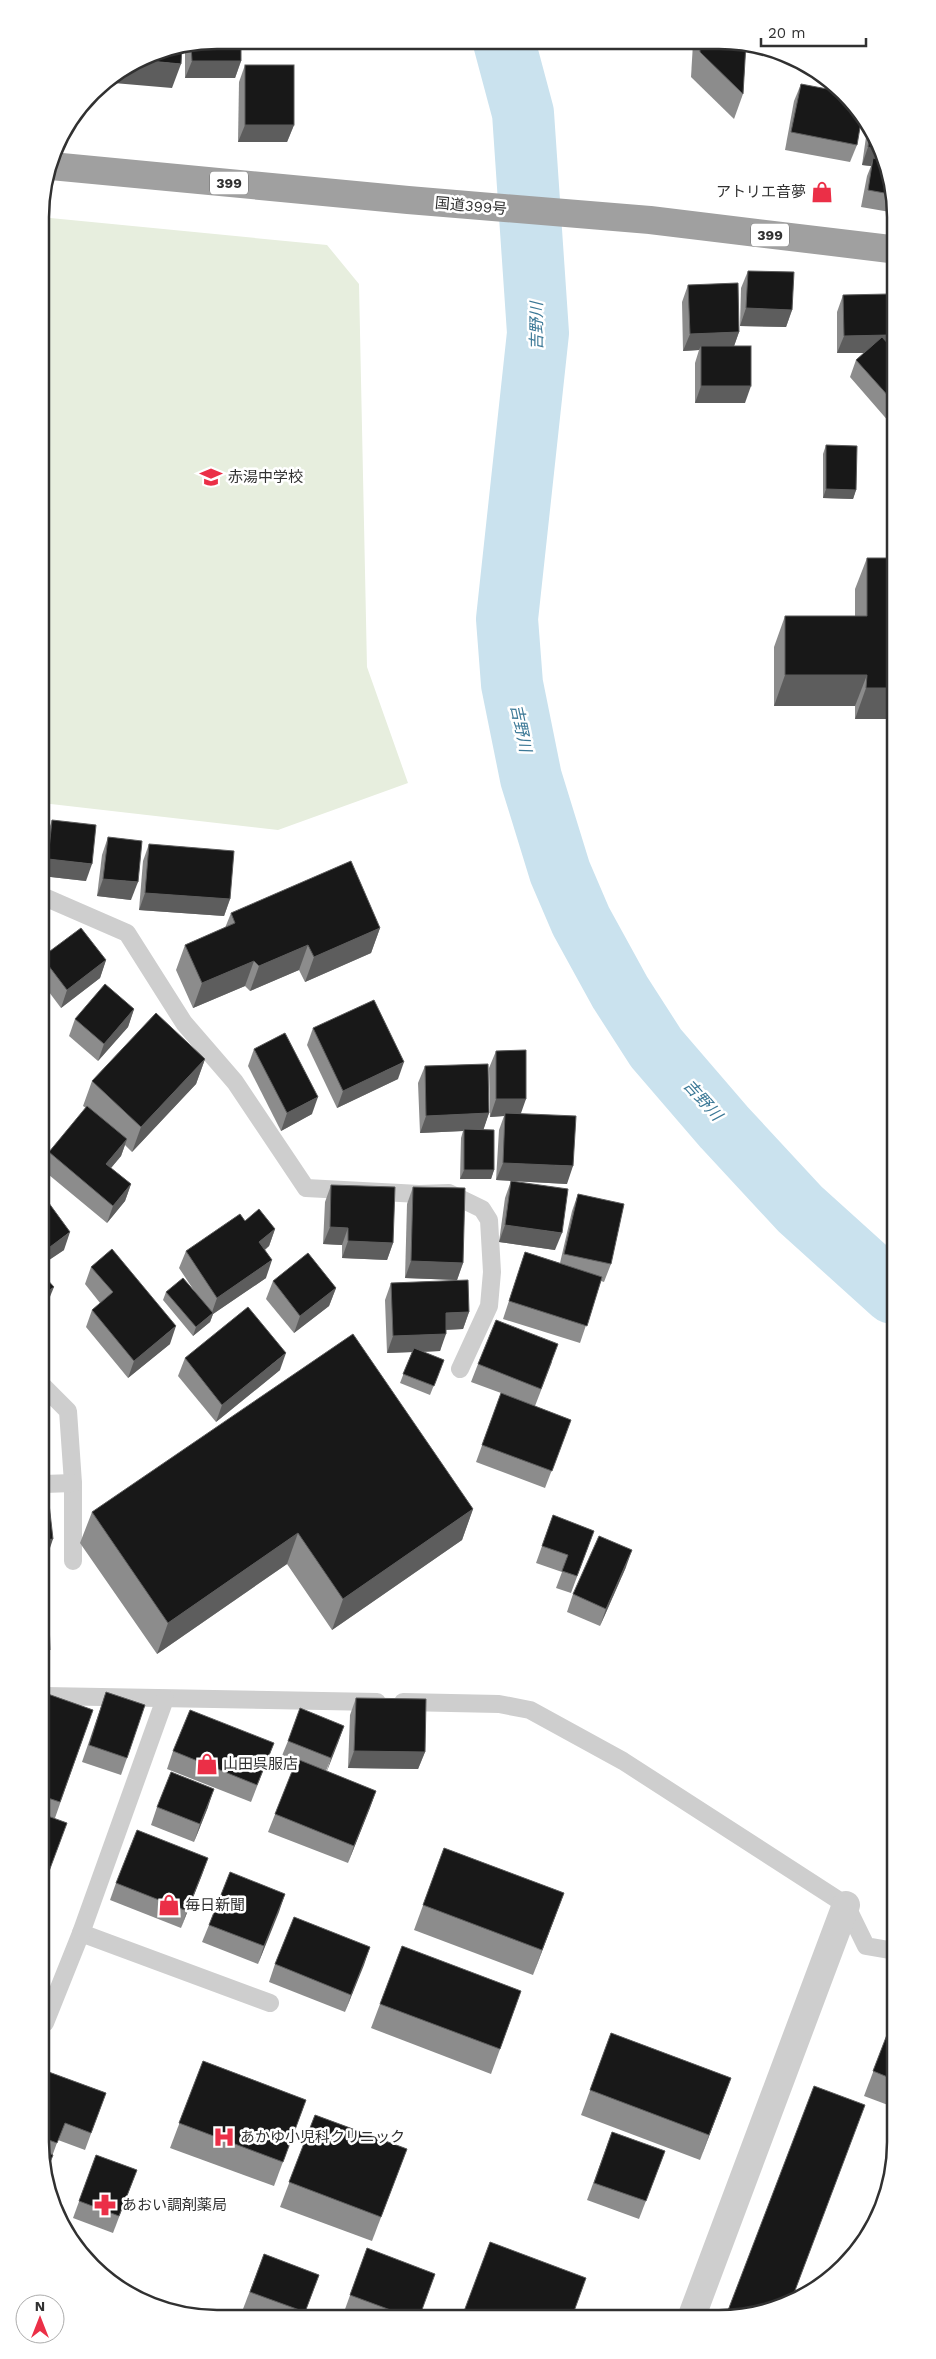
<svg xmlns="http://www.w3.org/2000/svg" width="936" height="2359" font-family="'Work Sans','Noto Sans JP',sans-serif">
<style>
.green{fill:#e7eede}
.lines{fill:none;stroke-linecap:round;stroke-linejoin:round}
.river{stroke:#cae2ee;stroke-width:62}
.service{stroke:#cecece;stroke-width:18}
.minor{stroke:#cecece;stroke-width:28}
.trunk{stroke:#a0a0a0;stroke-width:28}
.wall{fill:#8c8c8c}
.shaded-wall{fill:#5d5d5d}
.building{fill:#181818;stroke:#5d5d5d}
.labels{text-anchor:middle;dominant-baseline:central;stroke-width:5;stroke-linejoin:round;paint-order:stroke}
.shield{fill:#fff;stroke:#6f6f6f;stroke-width:1}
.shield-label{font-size:14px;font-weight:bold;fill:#313131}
.poi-label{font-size:15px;fill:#313131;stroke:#fff;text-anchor:start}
.street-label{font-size:15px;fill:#313131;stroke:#fff}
.water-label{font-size:16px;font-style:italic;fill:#3b7896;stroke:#fff}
.rim{fill:none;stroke:#313131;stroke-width:2.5}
</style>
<rect width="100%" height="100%" fill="#fff"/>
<!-- green -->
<path class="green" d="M40,217L327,245L359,284L367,667L408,783L278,830L42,803Z"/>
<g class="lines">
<!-- river -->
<path class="river" d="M504,42L523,113L538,333L507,619L512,684L531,778L560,872L581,921L620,992L656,1048L724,1127L800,1209L893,1293"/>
<!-- service -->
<g class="service">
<path d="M42,896L127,933L184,1023L235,1082L306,1188L419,1194L449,1193L482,1209L489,1220L492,1272L489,1306L460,1369"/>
<path d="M44,1387L68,1411L73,1483V1561"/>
<path d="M44,1484L73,1483"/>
<path d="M45,1696L377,1702"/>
<path d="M403,1702L499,1704L530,1710L623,1761L846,1905L866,1946L895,1951"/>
<path d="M81,1933L270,2003"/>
<path d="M45,2023L81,1933L165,1699"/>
</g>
<!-- minor -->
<path class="minor" d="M693,2313L846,1905"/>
<!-- trunk -->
<path class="trunk" d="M51,166L408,200L650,220L890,249"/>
</g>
<!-- wall -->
<g class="wall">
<path d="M216,40L241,61L235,78H185V46Z"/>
<path d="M693,43H746L743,94L734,119L691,77Z"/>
<path d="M245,65L294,125L287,142H238L239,82Z"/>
<path d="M801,84L857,145L850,162L785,150L794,101Z"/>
<path d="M868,123L872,128L890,171V212L861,207L867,176L871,166L862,165Z"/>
<path d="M748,271L792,310L786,327L740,326L741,288Z"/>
<path d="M688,285L739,332L734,346L745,403H695V363L699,350L683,351L682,302Z"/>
<path d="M843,295L891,347L890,423L850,377L856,360L864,353H837V312Z"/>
<path d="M826,445L856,490L853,499L823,498V454Z"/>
<path d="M867,558L892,719H855V706H774V647L785,616H855V589Z"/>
<path d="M52,820L86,881L42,876L46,838Z"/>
<path d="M108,837L131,900L97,896L102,855Z"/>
<path d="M149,844L230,899L224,916L139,910L143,861Z"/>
<path d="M231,913L380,928L371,953L305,982L299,970L250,991L245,986L193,1008L176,970L185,945L225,928Z"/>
<path d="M42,957L106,960L100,978L61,1008L43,984Z"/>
<path d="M134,1009L128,1027L98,1061L69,1036L75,1019Z"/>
<path d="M313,1028L398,1079L337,1108L307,1045Z"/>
<path d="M254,1049L312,1114L281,1131L248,1066Z"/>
<path d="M496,1051L521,1114L567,1184L496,1180L499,1130L504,1116L490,1117L489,1068Z"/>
<path d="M205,1059L196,1084L132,1152L125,1145L121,1156L111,1168L131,1184L125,1201L107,1223L43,1170L49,1152L86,1108L83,1106L92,1081Z"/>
<path d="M425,1066L489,1113L483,1130L494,1170L491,1179H460L461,1138L463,1131L420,1133L418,1083Z"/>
<path d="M511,1181L555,1250L499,1242L505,1198Z"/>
<path d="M331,1185L393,1243L387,1260L342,1258V1245L323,1244L325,1202Z"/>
<path d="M413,1187L463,1263L457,1280L405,1278L407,1204Z"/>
<path d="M578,1194L611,1264L604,1282L601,1281L580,1343L503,1319L525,1252L560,1263L572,1211Z"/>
<path d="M43,1195L64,1250L43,1264Z"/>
<path d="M245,1221L275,1229L269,1246L265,1250L266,1278L213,1314L210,1322L193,1336L163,1300L166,1292H195L179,1268L186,1251Z"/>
<path d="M91,1267L170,1344L128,1378L86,1327L92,1310L100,1303L85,1284Z"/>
<path d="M273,1281L336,1288L329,1306L294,1333L266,1299Z"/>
<path d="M391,1283L469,1312L463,1329L446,1330L440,1351L423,1352L444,1360L430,1395L400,1383L412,1352L387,1353L385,1300Z"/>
<path d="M185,1358L280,1370L216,1422L178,1376Z"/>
<path d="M552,1362L535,1406L571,1420L545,1488L476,1462L501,1393L471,1382L478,1364Z"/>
<path d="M473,1509L462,1540L332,1630L287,1564L157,1654L80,1543L92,1512Z"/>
<path d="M553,1515L594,1531L571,1593L556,1588L562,1572L536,1563Z"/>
<path d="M626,1567L600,1626L567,1612L573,1594Z"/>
<path d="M106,1692L127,1758L121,1775L82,1762Z"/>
<path d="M45,1693L93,1710L55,1818L45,1882Z"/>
<path d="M356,1698L425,1752L418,1769L348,1768L350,1715Z"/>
<path d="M344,1726L326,1771L376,1791L348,1863L268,1832L295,1764L281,1758L288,1741Z"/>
<path d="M274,1743L251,1802L167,1769L173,1751Z"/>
<path d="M157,1807H208L194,1842L151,1825Z"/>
<path d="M444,1848L564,1893L533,1975L414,1930Z"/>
<path d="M208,1858L181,1928L110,1900L116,1883Z"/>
<path d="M285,1894L258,1964L202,1942L209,1925Z"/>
<path d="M370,1947L345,2012L269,1982L275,1964Z"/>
<path d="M521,1991L491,2074L371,2028L380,2004Z"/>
<path d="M895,2014L896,2108L864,2096Z"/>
<path d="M611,2033L731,2078L700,2160L581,2115Z"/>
<path d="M203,2061L306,2100L274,2186L170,2148Z"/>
<path d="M46,2071L106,2093L85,2150L58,2140L46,2173Z"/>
<path d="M315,2115L407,2149L372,2241L280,2207Z"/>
<path d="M612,2132L665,2151L639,2219L587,2200Z"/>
<path d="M96,2155L137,2170L113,2233L73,2218Z"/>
<path d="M367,2248L420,2315H352L344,2312Z"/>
<path d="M264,2254L319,2275L304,2315H260L243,2309Z"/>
</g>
<!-- shaded-wall -->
<g class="shaded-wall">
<path d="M139,60L181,64L172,88L102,82Z"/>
<path d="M192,61H241L235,78H185Z"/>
<path d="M245,125H294L287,142H238Z"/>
<path d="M868,147L881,149L889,168L873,158L871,166L862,165Z"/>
<path d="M746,308L792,310L786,327L740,326Z"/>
<path d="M739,332L733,349L701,346L699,350L683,351L690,334Z"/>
<path d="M889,335L883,353H837L844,336Z"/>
<path d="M701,386H751L745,403H695Z"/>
<path d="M826,489L856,490L853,499L823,498Z"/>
<path d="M785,675H867L855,706H774Z"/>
<path d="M866,688H892V719H855Z"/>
<path d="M48,859L92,864L86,881L42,876Z"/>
<path d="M103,879L138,882L131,900L97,896Z"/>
<path d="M145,893L230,899L224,916L139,910Z"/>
<path d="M380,928L371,953L305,982L314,957Z"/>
<path d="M308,945L299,970L250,991L259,966Z"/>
<path d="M106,960L100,978L61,1008L67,990Z"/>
<path d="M254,961L245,986L193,1008L202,983Z"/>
<path d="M134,1009L128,1027L98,1061L104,1044Z"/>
<path d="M205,1059L196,1084L132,1152L141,1127Z"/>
<path d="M404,1062L398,1079L337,1108L343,1091Z"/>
<path d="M318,1097L312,1114L281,1131L287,1113Z"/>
<path d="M496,1099H526L520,1116L505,1113L504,1116L490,1117Z"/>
<path d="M489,1113L483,1131L464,1129L463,1131L420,1133L426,1116Z"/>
<path d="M127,1139L121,1156L100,1181L106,1164Z"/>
<path d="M503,1163L573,1166L567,1184L496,1180Z"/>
<path d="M464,1170H494L491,1179H460Z"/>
<path d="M131,1184L125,1201L107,1223L113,1206Z"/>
<path d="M505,1225L562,1233L555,1250L499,1242Z"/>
<path d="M330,1227L348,1228L342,1245L323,1244Z"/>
<path d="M275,1229L269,1246L253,1259L259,1242Z"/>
<path d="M70,1232L64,1250L43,1264V1256L46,1250Z"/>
<path d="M348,1241L393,1243L387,1260L342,1258Z"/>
<path d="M272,1260L266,1278L213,1314L210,1322L193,1336L196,1327L211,1315L217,1298Z"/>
<path d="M411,1261L463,1263L457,1280L405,1278Z"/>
<path d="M54,1287L47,1304L43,1307V1295Z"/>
<path d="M336,1288L329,1306L294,1333L300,1316Z"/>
<path d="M469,1312L463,1329L440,1330L446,1313Z"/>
<path d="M176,1326L170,1344L128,1378L134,1361Z"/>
<path d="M446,1334L440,1351L387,1353L393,1336Z"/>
<path d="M286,1353L280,1370L216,1422L222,1405Z"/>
<path d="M473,1509L462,1540L332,1630L343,1599Z"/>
<path d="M298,1533L287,1564L157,1654L168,1623Z"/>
<path d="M53,1539L47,1557H44V1540Z"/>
<path d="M632,1550L626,1567L600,1626L606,1609Z"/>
<path d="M44,1650H50L44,1666Z"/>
<path d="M344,1726L338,1743L325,1776L331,1758Z"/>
<path d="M354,1751L425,1752L418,1769L348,1768Z"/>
<path d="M214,1789L208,1807L194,1842L200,1824Z"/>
<path d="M376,1791L370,1808L348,1863L354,1846Z"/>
<path d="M208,1858L202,1875L181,1928L187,1911Z"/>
<path d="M564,1893L555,1917L533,1975L542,1950Z"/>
<path d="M285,1894L279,1912L258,1964L264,1946Z"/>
<path d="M370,1947L364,1965L345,2012L351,1995Z"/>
<path d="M731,2078L722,2102L700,2160L709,2135Z"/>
</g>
<!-- building -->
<g class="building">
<path d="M216,40H241V61H192L191,45Z"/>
<path d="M700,43H746L743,94L700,52Z"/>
<path d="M182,47L181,64L139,60L149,53Z"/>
<rect x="245" y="65" width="49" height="60"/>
<path d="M801,84L843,92L862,116L857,145L791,132Z"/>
<path d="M871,126L872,128L881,149L868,147Z"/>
<path d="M873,158L886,161L890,171V194L868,190Z"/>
<path d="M748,271L794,272L792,310L746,308Z"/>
<path d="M738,283L739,332L690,334L688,285Z"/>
<path d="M889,294V335L844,336L843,295Z"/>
<path d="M882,337L891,347V399L856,360Z"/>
<rect x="701" y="346" width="50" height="40"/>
<path d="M826,445L857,446L856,490L826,489Z"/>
<path d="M867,558H891L892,688H866L867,675H785V616H867Z"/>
<path d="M52,820L96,825L92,864L48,859Z"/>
<path d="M108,837L142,841L138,882L103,879Z"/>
<path d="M149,844L234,851L230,899L145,893Z"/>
<path d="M351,861L380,928L314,957L308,945L259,966L254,961L202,983L185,945L235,923L231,913Z"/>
<path d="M81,928L106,960L67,990L42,957Z"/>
<path d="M105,984L134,1009L104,1044L75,1019Z"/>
<path d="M374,1000L404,1062L343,1091L313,1028Z"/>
<path d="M156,1013L205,1059L141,1127L92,1081Z"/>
<path d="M285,1033L318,1097L287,1113L254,1049Z"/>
<path d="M526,1050V1099H496V1051Z"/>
<path d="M488,1064L489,1113L426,1116L425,1066Z"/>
<path d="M87,1106L127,1139L106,1164L131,1184L113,1206L49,1152Z"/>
<path d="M505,1113L576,1116L573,1166L503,1163Z"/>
<path d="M464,1129L494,1130V1170H464Z"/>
<path d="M511,1181L568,1189L562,1233L505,1225Z"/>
<path d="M331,1185L395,1187L393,1243L348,1241V1228L330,1227Z"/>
<path d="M413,1187L465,1188L463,1263L411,1261Z"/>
<path d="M578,1194L624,1204L611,1264L564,1254Z"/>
<path d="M43,1195L70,1232L46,1250L43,1247Z"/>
<path d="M259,1209L275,1229L259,1242L272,1260L217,1298L186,1251L240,1214L245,1221Z"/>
<path d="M112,1249L176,1326L134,1361L92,1310L113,1292L91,1267Z"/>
<path d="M525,1252L602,1277L587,1326L509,1301Z"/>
<path d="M308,1253L336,1288L300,1316L273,1281Z"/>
<path d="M43,1275L54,1287L43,1295Z"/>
<path d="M183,1278L213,1313L196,1327L166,1292Z"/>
<path d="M468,1280L469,1312L446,1313V1334L393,1336L391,1283Z"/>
<path d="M248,1307L286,1353L222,1405L185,1358Z"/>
<path d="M496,1320L558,1344L541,1389L478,1364Z"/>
<path d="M353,1334L473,1509L343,1599L298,1533L168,1623L92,1512Z"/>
<path d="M414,1348L444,1360L434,1386L403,1374Z"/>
<path d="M501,1393L571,1420L552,1471L482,1445Z"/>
<path d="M44,1486H47L53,1539L44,1540Z"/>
<path d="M553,1515L594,1531L577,1576L562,1571L568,1555L542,1546Z"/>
<path d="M599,1536L632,1550L606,1609L573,1594Z"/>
<path d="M44,1590H48L50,1650H44Z"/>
<path d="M106,1692L145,1705L127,1758L89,1745Z"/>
<path d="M45,1693L93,1710L60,1802L45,1797Z"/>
<path d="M356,1698L426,1699L425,1752L354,1751Z"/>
<path d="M300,1708L344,1726L331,1758L288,1741Z"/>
<path d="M190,1710L274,1743L257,1785L173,1751Z"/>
<path d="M297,1759L376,1791L354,1846L275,1814Z"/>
<path d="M171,1772L214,1789L200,1824L157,1807Z"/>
<path d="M45,1815L67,1823L45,1882Z"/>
<path d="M137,1830L208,1858L187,1911L116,1883Z"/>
<path d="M444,1848L564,1893L542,1950L423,1905Z"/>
<path d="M230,1872L285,1894L264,1946L209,1925Z"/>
<path d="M294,1917L370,1947L351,1995L275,1964Z"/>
<path d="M402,1946L521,1991L500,2049L380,2004Z"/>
<path d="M895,2014V2080L873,2071Z"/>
<path d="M611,2033L731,2078L709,2135L590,2090Z"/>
<path d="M203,2061L306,2100L283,2162L179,2123Z"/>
<path d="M46,2071L106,2093L91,2133L65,2123L57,2143L46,2139Z"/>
<path d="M814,2086L865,2105L791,2301L765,2313H727Z"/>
<path d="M315,2115L407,2149L381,2217L289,2182Z"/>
<path d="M612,2132L665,2151L646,2201L594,2183Z"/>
<path d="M46,2152L53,2155L46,2172Z"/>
<path d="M96,2155L137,2170L119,2216L79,2201Z"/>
<path d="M490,2242L586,2278L573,2314H463Z"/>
<path d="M367,2248L435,2274L420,2315H404L350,2295Z"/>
<path d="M264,2254L319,2275L305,2312L250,2292Z"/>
</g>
<!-- icons -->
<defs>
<g id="shop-bare" transform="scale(1.725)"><path d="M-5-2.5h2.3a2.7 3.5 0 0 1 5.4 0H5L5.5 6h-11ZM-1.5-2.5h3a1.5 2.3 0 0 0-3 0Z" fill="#eb2f47" stroke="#fff" stroke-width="2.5" paint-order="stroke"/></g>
<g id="school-bare" transform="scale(1.725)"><path d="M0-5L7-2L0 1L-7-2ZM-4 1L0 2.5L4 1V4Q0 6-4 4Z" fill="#eb2f47" stroke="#fff" stroke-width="2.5" paint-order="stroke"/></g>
<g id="hospital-bare" transform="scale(1.725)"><path d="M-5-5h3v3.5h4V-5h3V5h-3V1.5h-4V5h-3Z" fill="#eb2f47" stroke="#fff" stroke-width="2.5" paint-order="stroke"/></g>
<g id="pharmacy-bare" transform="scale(1.725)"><path d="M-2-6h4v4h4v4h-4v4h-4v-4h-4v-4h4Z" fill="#eb2f47" stroke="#fff" stroke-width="2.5" paint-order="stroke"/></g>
</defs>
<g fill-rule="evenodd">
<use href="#shop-bare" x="822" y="192"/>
<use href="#school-bare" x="211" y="477"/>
<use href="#shop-bare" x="207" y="1764"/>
<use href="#shop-bare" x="169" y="1905"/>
<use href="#hospital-bare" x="224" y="2137"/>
<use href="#pharmacy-bare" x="105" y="2205"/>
</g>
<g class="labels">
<!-- shield labels -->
<g class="shield">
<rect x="210" y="171.5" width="38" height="23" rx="4"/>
<rect x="751" y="223.5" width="38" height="23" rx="4"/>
</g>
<g class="shield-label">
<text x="229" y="183">399</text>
<text x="770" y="235">399</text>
</g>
<!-- poi labels -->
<g class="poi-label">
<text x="806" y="192" text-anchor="end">アトリエ音夢</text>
<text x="228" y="477">赤湯中学校</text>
<text x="223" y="1764">山田呉服店</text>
<text x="185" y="1905">毎日新聞</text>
<text x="240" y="2137">あかゆ小児科クリニック</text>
<text x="122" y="2205">あおい調剤薬局</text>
</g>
<!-- street labels -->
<g class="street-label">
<text transform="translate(471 206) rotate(5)">国道399号</text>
</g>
<!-- water labels -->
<g class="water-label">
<text transform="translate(536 326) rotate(-90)">吉野川</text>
<text transform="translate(521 728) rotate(78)">吉野川</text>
<text transform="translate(703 1100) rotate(48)">吉野川</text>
</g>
</g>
<!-- crop -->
<path d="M0 0H936V2359H0ZM217 49H719A168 168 0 0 1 887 217V2142A168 168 0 0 1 719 2310H217A168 168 0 0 1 49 2142V217A168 168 0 0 1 217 49Z" fill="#fff" fill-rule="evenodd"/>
<path class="rim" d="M217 49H719A168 168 0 0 1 887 217V2142A168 168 0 0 1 719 2310H217A168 168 0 0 1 49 2142V217A168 168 0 0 1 217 49Z"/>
<!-- north arrow -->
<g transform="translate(40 2319)"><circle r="24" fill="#ffffff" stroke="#adadad"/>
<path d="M0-4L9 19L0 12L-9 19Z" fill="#eb2f47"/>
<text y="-8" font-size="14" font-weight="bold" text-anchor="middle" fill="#313131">N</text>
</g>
<!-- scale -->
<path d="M761 38v8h105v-8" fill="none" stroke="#313131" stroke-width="2.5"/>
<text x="768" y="38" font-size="15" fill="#313131" stroke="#ffffff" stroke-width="4" paint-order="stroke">20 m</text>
</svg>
